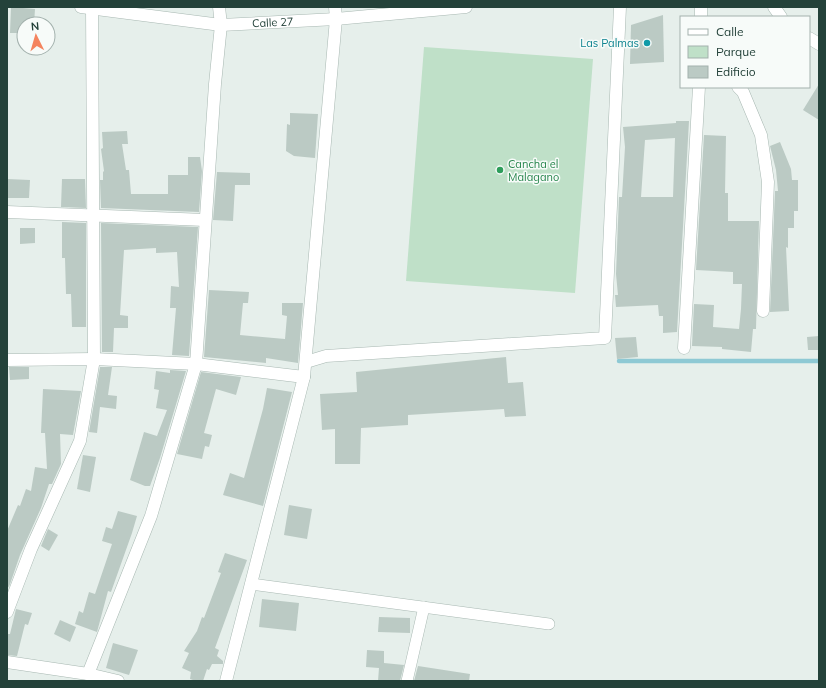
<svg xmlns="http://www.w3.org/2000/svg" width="826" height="688" font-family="Mulish,sans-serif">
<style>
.green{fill:#bfe0c8}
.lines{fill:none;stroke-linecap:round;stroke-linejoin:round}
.stream{stroke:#8ec9d4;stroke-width:4.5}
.building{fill:#bbcac4;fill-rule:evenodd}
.pedestrian-casing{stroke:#a8b8b2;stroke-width:12}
.minor-casing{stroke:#a8b8b2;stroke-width:13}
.pedestrian{stroke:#fff;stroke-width:11}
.minor{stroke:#fff;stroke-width:12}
.culture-dot{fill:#0f9aa8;stroke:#f7fbf9;stroke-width:1.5}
.leisure-dot{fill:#2e9e5b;stroke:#f7fbf9;stroke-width:1.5}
.labels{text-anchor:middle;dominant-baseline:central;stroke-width:3;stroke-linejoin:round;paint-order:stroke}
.street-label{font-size:11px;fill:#24423a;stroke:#f7fbf9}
.culture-label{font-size:11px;fill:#0d838f;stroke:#f7fbf9;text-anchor:end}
.leisure-label{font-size:11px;fill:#27864d;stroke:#f7fbf9;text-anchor:start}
</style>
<rect width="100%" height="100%" fill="#e6efeb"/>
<!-- green -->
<path class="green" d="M424,47L593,59L575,293L406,281Z"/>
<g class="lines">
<!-- stream -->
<path class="stream" d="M619,361H819"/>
</g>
<!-- building -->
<g class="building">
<path d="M11,7L35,9L34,24H24V33H10Z"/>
<path d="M663,15L664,62L630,64L631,25Z"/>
<path d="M819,84V120L803,110Z"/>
<path d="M290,113L318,114L315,158L294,156L286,151L287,124L290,125Z"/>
<path d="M676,121H689L677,332L663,333V316H659L658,305L616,307L615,295H618L616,274L619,197H622L625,147L623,127L676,123ZM675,138L673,197H641L645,140Z"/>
<path d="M127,131L128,144H122L126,170H129L131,194H168V175H188V157H200L202,171L199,212L101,208L100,180H103V172L104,171L101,149L103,148L102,132Z"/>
<path d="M704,135L726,136L725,193H728V221H759L756,329H753L751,352L722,349V347L692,346L694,304L714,305L713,327L739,329L741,309L742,284H733V272L696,270Z"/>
<path d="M780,142L791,169L792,180H798V211H794V228H788V248L786,247L789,311L770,312L775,191H778L776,170L770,146Z"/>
<path d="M217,172L250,173V185H235L233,221L213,220Z"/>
<path d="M7,179L30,180L29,198H7Z"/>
<path d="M62,179H85L86,208L61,207Z"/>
<path d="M62,222L86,223V327H72L71,294H66L65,258H62Z"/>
<path d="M101,223L198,227L189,356L172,355L176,308H170L171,286L179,287L177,252L156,253V248L124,250L120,315L128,316V328H114L113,352H102Z"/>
<path d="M20,228H35V243L20,244Z"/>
<path d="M209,290L249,292L248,303H243L240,335L285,339L287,316L282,315V303H303L298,363L266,358V363L204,357Z"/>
<path d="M819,336V350H808L807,337Z"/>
<path d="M636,337L638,357L617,359L615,338Z"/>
<path d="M506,357L508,383L523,382L526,416L505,417L504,409L408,415V425L361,428L360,464H335V429L322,430L320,394L357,392L356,372Z"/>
<path d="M9,367H29V379L10,380Z"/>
<path d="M100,367H112L108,395L117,396L116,409L100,407L97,433L89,432Z"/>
<path d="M170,370L186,371L160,458L150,486H145L130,480L144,432L157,436L167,410L156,408L159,390L154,389L156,371L170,373Z"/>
<path d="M201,372L241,377L236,395L216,389L204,433L212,435L209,447L205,446L202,459L177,454Z"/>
<path d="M267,388L292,392L263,506L223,495L230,473L244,478L263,409Z"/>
<path d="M43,389L81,391L73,435L60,434L61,464L52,484H49L41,508L20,555L9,587L7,586V531L18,505L20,506L26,489L31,491L35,467L47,469L45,433H41Z"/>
<path d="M83,455L96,457L90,492L77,489Z"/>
<path d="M289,505L312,509L307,539L284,535Z"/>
<path d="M118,511L137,516L132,533L111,592L108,591L97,632L75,624L79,611L83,613L89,592L95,594L112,544L102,541L106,527L112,529Z"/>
<path d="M48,529L58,535L49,551L41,546Z"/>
<path d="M225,553L247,560L215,648L219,650L217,656L223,661V664H212L209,670L207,669L203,681H196L190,679L191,672L182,668L189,653L184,651L197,631L202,617L204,618L221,573L218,572Z"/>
<path d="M262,599L299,603L296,631L259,627Z"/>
<path d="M16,609L32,613L28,625L25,624L17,656L7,655V634H10Z"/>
<path d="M379,617L410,618V633L378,632Z"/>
<path d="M60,620L76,627L70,642L54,634Z"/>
<path d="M113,643L138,650L129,675L106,668Z"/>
<path d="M367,650L384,651V663L404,665L400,681H378L379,668L366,667Z"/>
<path d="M418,666L470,674L469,681H414Z"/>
</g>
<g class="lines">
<!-- pedestrian casing -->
<g class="pedestrian-casing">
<g id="pedestrian">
<path d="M251,584L549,624"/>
<path d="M407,681L424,607"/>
</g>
</g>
<!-- minor casing -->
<g class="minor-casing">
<g id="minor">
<path id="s1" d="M81,7L221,25L336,19L466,7"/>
<path d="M701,7V17"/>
<path d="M774,7L781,17"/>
<path d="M809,38L819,44"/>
<path d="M738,87L743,92L761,135L768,182L763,311"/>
<path d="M7,212L205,220"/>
<path d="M684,348L699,87"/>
<path d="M7,360L94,359L196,364L304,377"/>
<path d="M306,362L326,356L605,338L620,7"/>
<path d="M7,612L31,549L80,441L94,359L92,7"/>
<path d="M7,662L88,674L118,681"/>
<path d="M88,674L151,516L196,364L215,84L221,25L219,7"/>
<path d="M226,681L304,377L336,19L335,7"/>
</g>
</g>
<!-- pedestrian -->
<use href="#pedestrian" class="pedestrian"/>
<!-- minor -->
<use href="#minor" class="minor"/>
</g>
<!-- markers -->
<circle class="culture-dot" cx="647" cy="43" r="4"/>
<circle class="leisure-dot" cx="500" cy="170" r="4"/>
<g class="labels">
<!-- street labels -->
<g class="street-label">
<text stroke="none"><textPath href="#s1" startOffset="193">Calle 27</textPath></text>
</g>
<!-- culture labels -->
<g class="culture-label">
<text x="639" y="43">Las Palmas</text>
</g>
<!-- leisure labels -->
<g class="leisure-label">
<text x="508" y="164">Cancha el<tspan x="508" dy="13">Malagano</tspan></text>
</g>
</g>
<!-- border -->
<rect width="826" height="688" fill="none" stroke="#24423a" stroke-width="16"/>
<!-- legend -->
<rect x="680" y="16" width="130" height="72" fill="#f7fbf9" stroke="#a3b1ad"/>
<rect x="688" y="29" width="20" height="6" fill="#ffffff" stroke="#a3b1ad"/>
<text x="716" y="36" font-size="12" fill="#24423a">Calle</text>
<rect x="688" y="46" width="20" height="12" fill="#bfe0c8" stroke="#a3b1ad"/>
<text x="716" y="56" font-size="12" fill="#24423a">Parque</text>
<rect x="688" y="66" width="20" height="12" fill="#bbcac4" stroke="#a3b1ad"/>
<text x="716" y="76" font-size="12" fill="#24423a">Edificio</text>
<!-- north arrow -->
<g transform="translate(36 36) rotate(355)"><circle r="19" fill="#f7fbf9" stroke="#a3b1ad"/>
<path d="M0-3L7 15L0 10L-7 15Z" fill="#f4845f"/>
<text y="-6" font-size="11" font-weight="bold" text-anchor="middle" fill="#24423a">N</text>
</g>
</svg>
